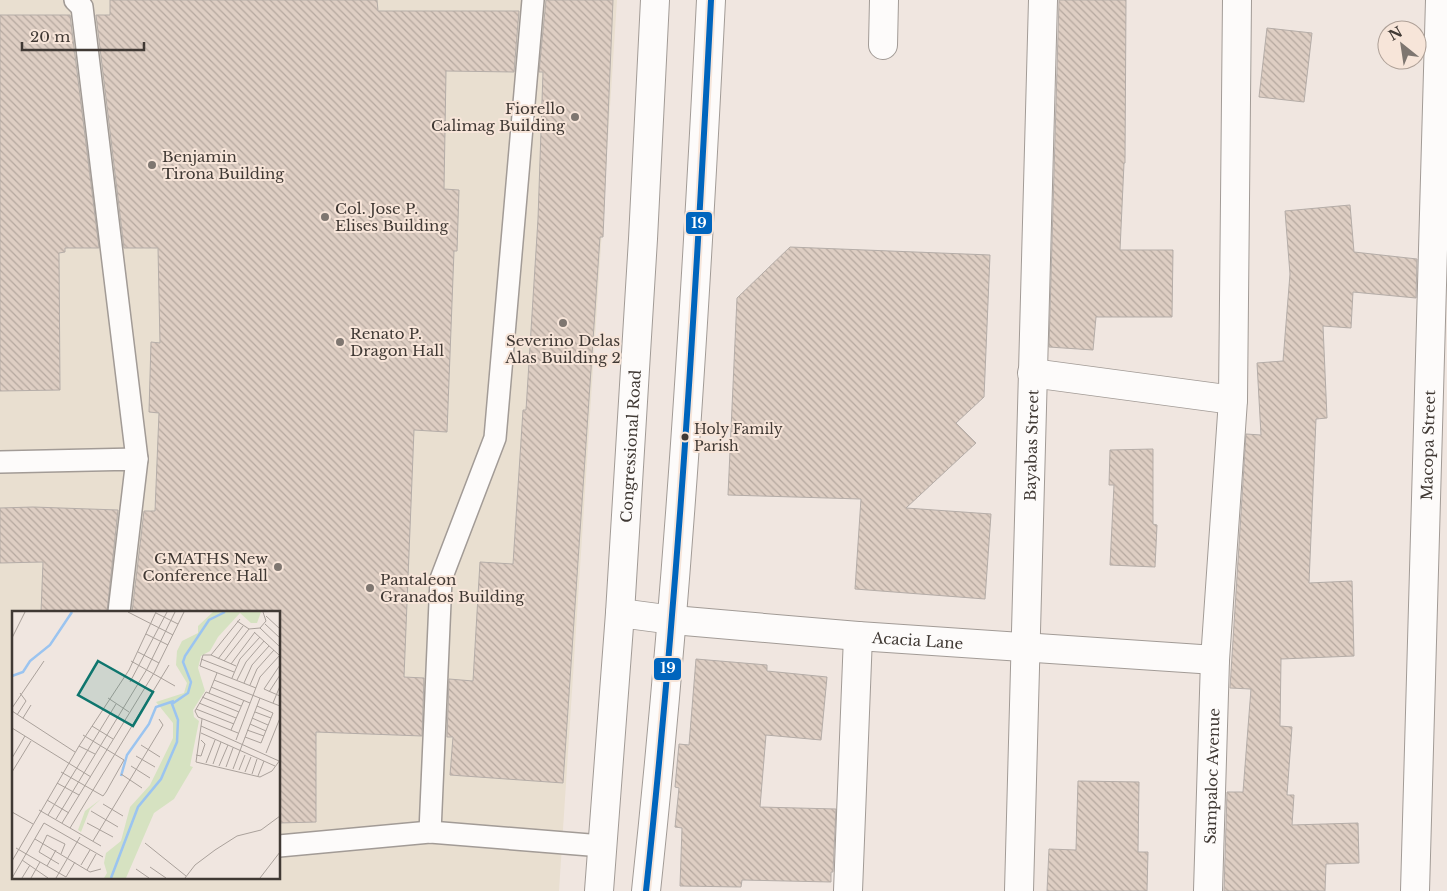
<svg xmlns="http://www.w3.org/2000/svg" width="1447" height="891" font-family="'Libre Baskerville',serif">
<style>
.education{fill:#e9dfd0;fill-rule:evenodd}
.building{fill:url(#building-back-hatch);stroke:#b5ada8}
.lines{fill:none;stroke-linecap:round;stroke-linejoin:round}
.lane-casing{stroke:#a29b96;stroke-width:24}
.street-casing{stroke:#a29b96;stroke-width:30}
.secondary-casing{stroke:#a29b96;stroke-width:30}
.lane{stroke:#fdfbfa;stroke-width:21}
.street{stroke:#fdfbfa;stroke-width:28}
.secondary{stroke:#fdfbfa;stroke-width:28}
.bus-1-casing{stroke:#f7e5d9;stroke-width:10}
.bus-1{stroke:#0065bd;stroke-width:6}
.poi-dot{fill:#7e7670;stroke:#f7e5d9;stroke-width:2}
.bus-dot{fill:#403934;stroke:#f7e5d9;stroke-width:2}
.labels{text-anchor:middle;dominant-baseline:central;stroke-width:4;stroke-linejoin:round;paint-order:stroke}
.bus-label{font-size:14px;fill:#403934;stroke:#f7e5d9;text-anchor:start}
.poi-label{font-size:15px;fill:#403934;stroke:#f7e5d9;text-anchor:start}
.street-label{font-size:15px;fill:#403934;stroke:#f7e5d9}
.inset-river{fill:none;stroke:#9bc4f0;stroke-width:2.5}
.inset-road{fill:none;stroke:#aaa19b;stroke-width:1}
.view{fill:#0f766e;fill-opacity:0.15;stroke:#0f766e;stroke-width:2.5}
.inset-edge{fill:none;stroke:#403934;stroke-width:2.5}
.line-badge{stroke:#f7e5d9;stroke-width:2}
.badge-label{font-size:14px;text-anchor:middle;font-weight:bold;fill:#fff}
</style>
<defs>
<pattern id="building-back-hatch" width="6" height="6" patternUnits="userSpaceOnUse" patternTransform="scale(1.25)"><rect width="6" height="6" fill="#decec3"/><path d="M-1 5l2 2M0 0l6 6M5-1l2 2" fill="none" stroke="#b5a89f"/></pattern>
</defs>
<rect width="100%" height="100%" fill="#f0e6e0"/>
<!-- education -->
<path class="education" d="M0,0H617L559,891H0ZM14,612H279V877H14Z"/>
<!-- building -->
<g class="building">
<path d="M110,0H377L378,11H519L514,72L446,71L444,189L459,190L457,251H454L447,432L414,430L404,677L424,678L422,736L316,732V822L279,823V612H132L144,511H155L159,413L149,412L151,342L160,343L158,248H124L96,15H110Z"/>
<path d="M546,0H613L603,237H600L563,783L450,775L453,737H447L449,679L473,681L480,562L513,564L523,410H526L538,219L543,72H539Z"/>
<path d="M1059,0H1126L1125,163H1124L1120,250H1173L1172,317H1096L1093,350L1049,347Z"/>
<path d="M0,15H70L99,248H65V252L59,253L60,390L0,391Z"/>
<path d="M1267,28L1312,33L1304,102L1259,97Z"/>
<path d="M1350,205L1354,252L1417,259L1416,298L1353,292L1351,328L1323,326L1327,418L1316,419L1309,583L1352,581L1354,656L1281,659L1280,726L1292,727L1287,795H1294L1292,825L1358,823L1359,863L1326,864L1325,891H1224L1227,792H1243L1251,689L1230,688L1246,434L1261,435L1257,363L1283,361L1290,274L1285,211Z"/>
<path d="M790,247L990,255L984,397L956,423L976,443L906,508L991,514L985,599L855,589L861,499L728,495L737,298Z"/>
<path d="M1153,449V524L1157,525L1155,567L1110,565L1114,485H1109L1110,450Z"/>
<path d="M33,507L118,510L107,612H41L43,562L0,563V508Z"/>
<path d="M696,659L767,665V671L827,677L821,740L766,735L760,807L836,809L833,872H831V882L742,880L741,887L680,886L682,828L675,827L679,788L675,787L679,744L689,745Z"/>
<path d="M1078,781L1139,782L1138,852H1148L1147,891H1047L1049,849L1076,850Z"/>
</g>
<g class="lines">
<!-- lane casing -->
<g class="lane-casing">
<g id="lane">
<path d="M75,0L82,7L137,459"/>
<path d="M0,462L137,459L119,612"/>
<path d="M430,832L441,579L495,438L533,0"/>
<path d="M279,846L430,832L602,846"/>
</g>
</g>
<!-- street casing -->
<g class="street-casing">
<g id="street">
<path d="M883,45L884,0"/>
<path d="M1032,373L1233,400"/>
<path id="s1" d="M620,613L673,620L858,636L1215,660"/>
<path d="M848,891L858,636"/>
<path id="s2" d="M1019,891L1043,0"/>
<path id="s3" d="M1208,891L1215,660L1233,400L1237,0"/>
<path id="s4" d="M1415,891L1440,0"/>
</g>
</g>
<!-- secondary casing -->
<g class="secondary-casing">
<g id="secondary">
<path id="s5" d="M599,891L620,613L643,239L655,0"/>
<path d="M646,891C678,595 696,297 711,0"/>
</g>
</g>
<!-- lane -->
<use href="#lane" class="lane"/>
<!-- street -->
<use href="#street" class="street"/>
<!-- secondary -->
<use href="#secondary" class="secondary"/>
<!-- bus-1 casing -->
<g class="bus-1-casing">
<path id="bus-1" d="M646,891C678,595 696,297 711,0"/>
</g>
<!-- bus-1 -->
<use href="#bus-1" class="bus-1"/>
</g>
<!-- markers -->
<g class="poi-dot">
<circle cx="575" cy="117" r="5"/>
<circle cx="152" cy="165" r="5"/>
<circle cx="325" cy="217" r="5"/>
<circle cx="563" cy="323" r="5"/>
<circle cx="340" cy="342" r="5"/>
<circle cx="278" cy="567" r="5"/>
<circle cx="370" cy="588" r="5"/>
</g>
<circle class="bus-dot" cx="685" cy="437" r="4.5"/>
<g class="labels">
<!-- bus labels -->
<g class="bus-label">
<text x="694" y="429">Holy Family<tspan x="694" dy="17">Parish</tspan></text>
</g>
<!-- poi labels -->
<g class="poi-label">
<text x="565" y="108" text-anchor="end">Fiorello<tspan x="565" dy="17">Calimag Building</tspan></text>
<text x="162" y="156">Benjamin<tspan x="162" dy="17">Tirona Building</tspan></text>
<text x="335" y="208">Col. Jose P.<tspan x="335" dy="17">Elises Building</tspan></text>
<text x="350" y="333">Renato P.<tspan x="350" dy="17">Dragon Hall</tspan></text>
<text x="563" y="340" text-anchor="middle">Severino Delas<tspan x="563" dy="17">Alas Building 2</tspan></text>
<text x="268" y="558" text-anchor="end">GMATHS New<tspan x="268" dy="17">Conference Hall</tspan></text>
<text x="380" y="579">Pantaleon<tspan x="380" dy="17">Granados Building</tspan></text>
</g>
<!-- street labels -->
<g class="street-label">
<text stroke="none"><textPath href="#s2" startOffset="446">Bayabas Street</textPath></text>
<text stroke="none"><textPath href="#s5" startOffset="446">Congressional Road</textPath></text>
<text stroke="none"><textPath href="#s4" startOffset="446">Macopa Street</textPath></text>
<text stroke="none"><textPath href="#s1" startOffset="299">Acacia Lane</textPath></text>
<text stroke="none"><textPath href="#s3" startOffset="115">Sampaloc Avenue</textPath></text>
</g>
</g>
<!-- overview -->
<g transform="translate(12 611)">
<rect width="268" height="268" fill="#f0e6e0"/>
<path d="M201,1H249L245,12H239L228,2L206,26L198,40L189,45L186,57L193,80L181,99L182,106L187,110L178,155L181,156L162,188L142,202L114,267H92L95,262L92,252L94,242L109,230L118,196L138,174L161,127V112L144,91L172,82L175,72L164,54L165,40L170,30L186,22V15ZM89,188L78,198L69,221L66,219L73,200Z" fill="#d6e2c1"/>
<path class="inset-river" d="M0,65L11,61L18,50L38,34L60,1M109,165L115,144L137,113L144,96L162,90M99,267L126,196L149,168L165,131L166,109L160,93L176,82L179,71L171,51L173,45L197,9L213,1"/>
<path class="inset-road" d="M116,1L161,24M144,2L166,13M254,5L268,18M228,8L199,44H191L188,55L244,77M225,10L237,18L248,17L254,10L251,1M253,13L268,27M248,17L268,36M242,21L267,44M134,23L156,34M0,27L13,1M126,41L147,52M199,44L224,55M189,48L222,61M206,48L231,15M119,50L163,75M212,50L237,18M219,53L243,21M268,54L252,78L268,85M220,67L228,48L248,26M202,69L268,95M225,69L234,51L252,30M118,71L155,1M232,72L240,54L257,35M238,74L245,58L262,39M199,76L238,92M257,81L268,64M197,82L205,62M190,86L227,101M96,87L117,101M187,92L224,107M261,92L268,75M0,97L32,50M184,98L222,113M0,100L63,141M243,101L259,107M5,104L14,90L8,82M11,107L19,94M240,107L256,114M190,108L184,151L248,166L260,160L268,149M238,113L254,120M80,115L101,128M189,115L267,150M0,117L79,166M219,119L232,89M235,119L252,125M189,122L263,155M226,122L186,106L183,100L194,81L229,95M233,126L249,132L261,102L245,95M224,129L248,66L268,44M129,134L148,146M67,135L83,143M254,142L268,107M184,144L189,145L193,133L189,129M124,145L143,156M0,147L13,125M194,152L203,129M201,153L209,131M119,155L138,167M207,155L216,134M214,156L221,137M221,158L248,87M227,159L233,144M0,161L19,130M49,161L91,185L94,181L112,149L71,124M233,161L239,146M109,163L130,177M240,163L245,148M246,165L252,150M45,172L67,184M35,189L57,202M91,193L111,205M27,199L89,235M79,200L106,216M0,201L21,213M36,204L104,93M44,208L135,58L163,1M50,212L142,62L172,1M75,212L101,226M58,217L157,54M23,228L78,261L89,258M81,230L151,114L147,108M133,232L174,265M4,237L54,266L63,251M10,249L36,267M0,250L67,135L117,59L144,1M47,253L27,241L35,224L53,233L49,243M69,254L78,239M35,255L44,239M138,256L154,267M124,258L137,267M75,259L84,243M0,267L32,212L91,246M10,267L18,254M19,267L28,251M44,267L68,226M173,267L183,254L203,239L225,225L249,219L268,205M248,267L268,241"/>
<path class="view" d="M86,50L141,81L121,115L66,84Z"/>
<rect width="268" height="268" class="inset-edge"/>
</g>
<g class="line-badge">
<rect x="685" y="211" width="28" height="24" rx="5" fill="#0065bd"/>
<rect x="653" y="657" width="29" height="24" rx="5" fill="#0065bd"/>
</g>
<g class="badge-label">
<text x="699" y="228">19</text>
<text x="668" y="673">19</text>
</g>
<!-- north arrow -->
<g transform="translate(1402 45) rotate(330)"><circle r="24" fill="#f7e5d9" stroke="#aea097"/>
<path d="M0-4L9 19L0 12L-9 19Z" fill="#7e7670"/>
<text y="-8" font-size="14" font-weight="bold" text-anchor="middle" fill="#403934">N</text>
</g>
<!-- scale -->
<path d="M22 42v8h122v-8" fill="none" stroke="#403934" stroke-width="2.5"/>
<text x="30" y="42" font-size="15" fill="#403934" stroke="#f7e5d9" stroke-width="4" paint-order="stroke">20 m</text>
</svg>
